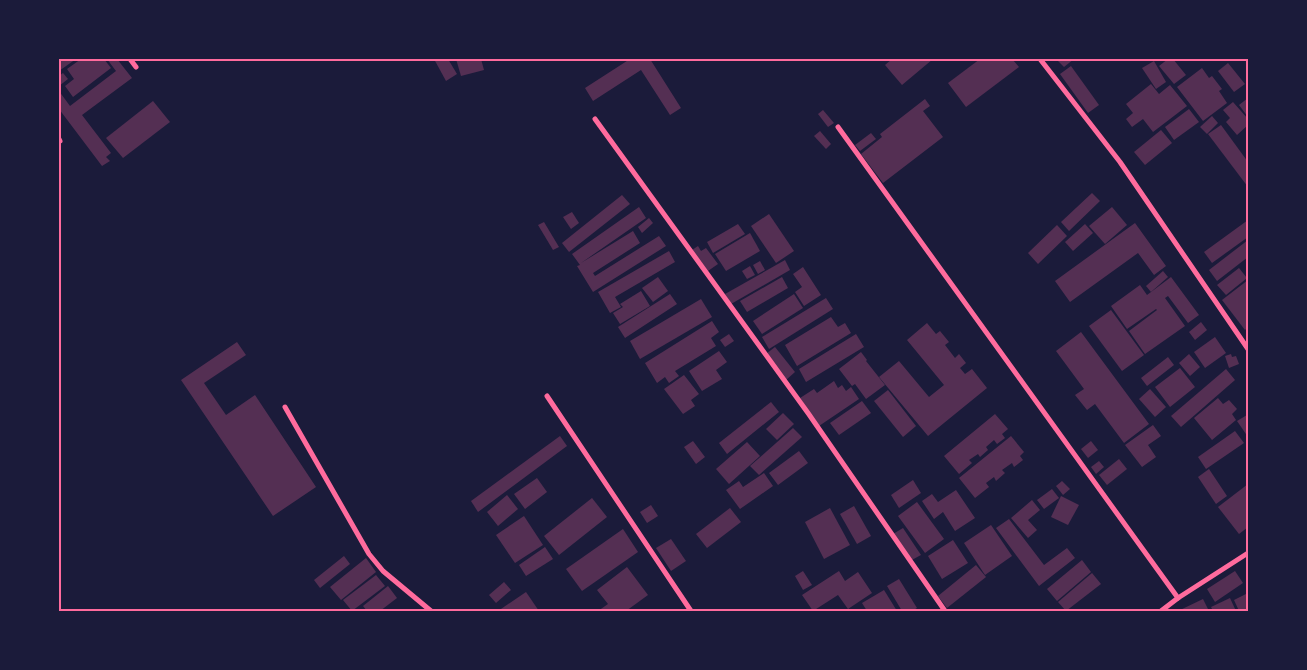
<svg xmlns="http://www.w3.org/2000/svg" width="1307" height="670" font-family="Karla,sans-serif">
<style>
.building{fill:#542f53}
.lines{fill:none;stroke-linecap:round;stroke-linejoin:round}
.minor{stroke:#ff6b9d;stroke-width:5}
.neatline{fill:none;stroke:#ff6b9d;stroke-width:2}
</style>
<rect width="100%" height="100%" fill="#1b1b3a"/>
<!-- building -->
<g class="building">
<path d="M59,59H76L59,71Z"/>
<path d="M81,59H104L111,68L73,97L65,86L74,79L67,69Z"/>
<path d="M107,59H117L132,78L82,115L111,153L106,157L110,161L102,166L59,109V91L70,106L116,71Z"/>
<path d="M434,59H448L457,74L446,81Z"/>
<path d="M456,59H481L484,70L461,76Z"/>
<path d="M630,59H650L681,108L670,115L641,70L593,101L585,88Z"/>
<path d="M892,59H933L902,85L885,65Z"/>
<path d="M980,59H1012L1019,67L966,107L948,83Z"/>
<path d="M1056,59H1074L1064,67Z"/>
<path d="M1168,59H1173L1186,75L1174,84L1159,66Z"/>
<path d="M1154,61L1166,82L1156,89L1142,68Z"/>
<path d="M1228,63L1245,84L1234,92L1218,71Z"/>
<path d="M1071,66L1099,105L1088,113L1060,74Z"/>
<path d="M1202,68L1209,78L1212,76L1222,89L1219,91L1227,103L1203,121L1177,87Z"/>
<path d="M63,73L68,79L59,86V76Z"/>
<path d="M1151,84L1159,94L1170,85L1187,106L1153,132L1143,119L1132,127L1126,119L1133,113L1126,104Z"/>
<path d="M1248,98V117L1239,105Z"/>
<path d="M925,99L930,106L923,111L943,137L883,183L861,154L882,137L880,134Z"/>
<path d="M153,101L170,122L123,158L106,138Z"/>
<path d="M1233,102L1248,119V125L1237,135L1226,122L1230,118L1223,110Z"/>
<path d="M1189,109L1199,122L1174,140L1165,127Z"/>
<path d="M823,110L834,123L828,127L818,114Z"/>
<path d="M1212,116L1218,123L1207,134L1200,127Z"/>
<path d="M1221,125L1248,162V187L1208,134Z"/>
<path d="M1161,130L1172,143L1145,165L1134,152Z"/>
<path d="M820,131L831,144L826,149L814,136Z"/>
<path d="M871,133L876,139L860,151L855,145Z"/>
<path d="M1092,193L1100,201L1069,231L1061,222Z"/>
<path d="M622,195L630,204L569,252L562,243Z"/>
<path d="M639,207L646,218L581,263L633,231L640,243L593,273L595,276L659,236L666,246L593,292L577,266L580,265L572,254Z"/>
<path d="M1112,207L1127,225L1105,244L1089,226Z"/>
<path d="M572,212L579,223L571,229L563,217Z"/>
<path d="M769,214L794,251L776,263L751,226Z"/>
<path d="M649,218L653,223L642,233L638,227Z"/>
<path d="M1248,220V237L1212,263L1204,252Z"/>
<path d="M544,222L559,247L553,250L538,225Z"/>
<path d="M1135,223L1166,266L1154,275L1138,253L1070,302L1055,281Z"/>
<path d="M738,224L745,234L713,253L707,242Z"/>
<path d="M1085,224L1093,233L1073,251L1065,242Z"/>
<path d="M1057,225L1067,236L1038,264L1028,253Z"/>
<path d="M750,233L760,251L726,271L715,254Z"/>
<path d="M1248,240V257L1217,281L1209,270Z"/>
<path d="M698,246L701,251L706,248L718,264L708,271L692,250Z"/>
<path d="M669,251L675,262L615,297L621,307L610,313L598,292Z"/>
<path d="M785,260L790,270L731,304L725,294Z"/>
<path d="M760,261L765,270L758,274L753,265Z"/>
<path d="M750,266L755,275L747,279L742,271Z"/>
<path d="M803,267L821,295L804,306L795,292L802,287L793,274Z"/>
<path d="M1239,268L1247,278L1226,295L1217,285Z"/>
<path d="M1163,271L1168,277L1151,292L1146,286Z"/>
<path d="M658,277L668,291L653,302L642,288Z"/>
<path d="M782,277L788,288L747,312L740,301Z"/>
<path d="M1171,277L1199,315L1188,323L1168,296L1165,298L1185,326L1145,354L1129,331L1157,310L1156,309L1127,329L1111,306L1140,285L1147,295Z"/>
<path d="M1248,280V327L1245,330L1222,300Z"/>
<path d="M641,291L650,306L620,324L613,313L623,307L620,304Z"/>
<path d="M670,294L677,304L625,338L618,327Z"/>
<path d="M794,294L803,308L762,334L753,321Z"/>
<path d="M826,298L833,309L769,349L762,337Z"/>
<path d="M701,299L712,317L640,359L630,341Z"/>
<path d="M1111,310L1144,355L1122,371L1089,326Z"/>
<path d="M831,317L838,327L845,323L851,333L797,366L785,345Z"/>
<path d="M712,321L719,332L711,338L716,346L675,371L679,376L669,383L665,377L657,383L645,363Z"/>
<path d="M1201,322L1207,330L1195,340L1189,332Z"/>
<path d="M927,323L936,334L940,331L949,342L945,345L955,358L959,354L966,363L960,368L965,374L972,369L987,388L928,436L879,377L899,361L929,397L944,385L907,340Z"/>
<path d="M1081,332L1149,424L1124,443L1095,404L1087,410L1075,395L1084,389L1056,351Z"/>
<path d="M729,334L734,341L725,347L720,340Z"/>
<path d="M856,334L864,347L806,382L799,369Z"/>
<path d="M1215,337L1226,353L1205,368L1194,352Z"/>
<path d="M237,342L246,355L204,383L226,415L255,395L316,487L273,516L181,380Z"/>
<path d="M775,347L795,372L786,380L766,354Z"/>
<path d="M719,351L727,362L716,370L722,379L702,391L689,371Z"/>
<path d="M861,352L867,360L866,361L885,385L866,399L855,384L852,386L839,369Z"/>
<path d="M1189,354L1200,367L1190,376L1179,363Z"/>
<path d="M1231,354L1232,357L1236,356L1239,364L1229,368L1225,356Z"/>
<path d="M1168,357L1174,365L1147,386L1141,378Z"/>
<path d="M1180,368L1195,387L1170,407L1155,387Z"/>
<path d="M1226,369L1235,380L1181,427L1171,416Z"/>
<path d="M684,375L699,394L691,400L695,406L683,414L664,389Z"/>
<path d="M834,381L838,388L842,385L846,391L851,387L859,399L819,426L800,398L814,389L817,393Z"/>
<path d="M1150,389L1166,407L1155,417L1139,399Z"/>
<path d="M888,390L916,426L903,437L874,401Z"/>
<path d="M1218,398L1223,404L1229,400L1237,409L1232,414L1236,420L1212,440L1194,418Z"/>
<path d="M862,401L871,413L839,435L830,423Z"/>
<path d="M771,402L779,412L727,454L719,443Z"/>
<path d="M783,413L794,424L777,440L766,429Z"/>
<path d="M995,414L1008,429L1002,434L1005,438L997,444L994,440L986,447L988,450L980,457L978,454L969,460L972,463L959,474L944,456Z"/>
<path d="M1247,415L1248,417V437L1237,421Z"/>
<path d="M1153,425L1161,436L1148,445L1156,457L1142,467L1125,445Z"/>
<path d="M793,428L802,437L759,475L750,466Z"/>
<path d="M1235,431L1244,443L1206,469L1198,457Z"/>
<path d="M560,436L567,446L478,512L471,501Z"/>
<path d="M1011,436L1024,452L1020,456L1023,460L1014,467L1012,463L1002,470L1005,473L996,481L994,477L986,483L989,487L975,498L959,478Z"/>
<path d="M693,441L705,457L696,464L684,447Z"/>
<path d="M1091,441L1098,450L1088,458L1081,449Z"/>
<path d="M747,442L760,456L729,484L716,469Z"/>
<path d="M799,451L808,463L778,485L769,473Z"/>
<path d="M1119,459L1127,469L1107,485L1099,475Z"/>
<path d="M1099,461L1104,467L1096,474L1091,467Z"/>
<path d="M1209,469L1227,496L1216,504L1198,477Z"/>
<path d="M764,473L773,486L740,509L726,490L739,481L743,487Z"/>
<path d="M537,478L547,492L525,509L514,494Z"/>
<path d="M913,480L921,493L899,508L891,495Z"/>
<path d="M1062,481L1070,489L1063,495L1056,486Z"/>
<path d="M1248,484V527L1239,534L1218,507Z"/>
<path d="M1052,489L1059,498L1044,509L1037,500Z"/>
<path d="M956,490L975,518L955,531L943,512L934,519L922,501L932,494L938,502Z"/>
<path d="M507,495L518,509L498,526L487,512Z"/>
<path d="M1061,496L1079,505L1068,525L1051,517Z"/>
<path d="M592,498L607,517L559,555L544,536Z"/>
<path d="M1032,500L1040,510L1028,520L1037,530L1028,538L1011,518Z"/>
<path d="M917,502L944,539L925,553L898,516Z"/>
<path d="M651,505L658,516L647,523L640,512Z"/>
<path d="M854,506L871,536L857,544L840,514Z"/>
<path d="M730,508L741,522L707,548L696,534Z"/>
<path d="M830,508L850,545L824,559L805,522Z"/>
<path d="M524,516L543,545L515,563L496,535Z"/>
<path d="M1009,519L1044,565L1067,548L1075,558L1039,586L996,528Z"/>
<path d="M991,525L1012,556L985,575L964,543Z"/>
<path d="M903,528L921,555L910,561L893,534Z"/>
<path d="M623,529L638,552L582,591L566,569Z"/>
<path d="M671,539L686,561L671,571L656,548Z"/>
<path d="M953,540L968,563L942,579L928,556Z"/>
<path d="M545,547L553,559L526,576L519,565Z"/>
<path d="M344,556L350,564L320,588L314,580Z"/>
<path d="M366,558L376,572L341,600L330,587Z"/>
<path d="M1082,560L1091,572L1057,601L1047,589Z"/>
<path d="M976,565L986,577L947,608L938,596Z"/>
<path d="M627,567L648,595L626,611H598L608,604L597,590Z"/>
<path d="M803,571L812,585L803,590L795,576Z"/>
<path d="M839,571L845,581L858,572L872,593L848,609L838,595L813,611L802,595Z"/>
<path d="M1235,571L1243,583L1215,602L1207,589Z"/>
<path d="M1092,573L1101,584L1066,611L1058,602Z"/>
<path d="M376,575L385,586L352,611L343,600Z"/>
<path d="M899,579L917,608L912,611H902L887,586Z"/>
<path d="M504,582L511,590L496,603L489,595Z"/>
<path d="M388,586L397,598L380,611H367L363,606Z"/>
<path d="M884,590L897,611H867L862,603Z"/>
<path d="M526,592L539,611H498Z"/>
<path d="M1248,593V611H1239L1234,600Z"/>
<path d="M1230,598L1236,611H1213L1211,607Z"/>
<path d="M1203,599L1209,611H1178Z"/>
</g>
<g class="lines">
<!-- minor -->
<g class="minor">
<path d="M130,59L136,67"/>
<path d="M1040,59L1120,162L1248,349"/>
<path d="M595,119L808,413L945,611"/>
<path d="M838,127L1178,598"/>
<path d="M59,139L60,141"/>
<path d="M547,396L691,611"/>
<path d="M285,407L369,554L383,571L431,611"/>
<path d="M1161,611L1178,598L1248,553"/>
</g>
</g>
<!-- border -->
<rect width="1307" height="670" fill="none" stroke="#1b1b3a" stroke-width="120"/>
<rect x="60" y="60" width="1187" height="550" class="neatline"/>
</svg>
